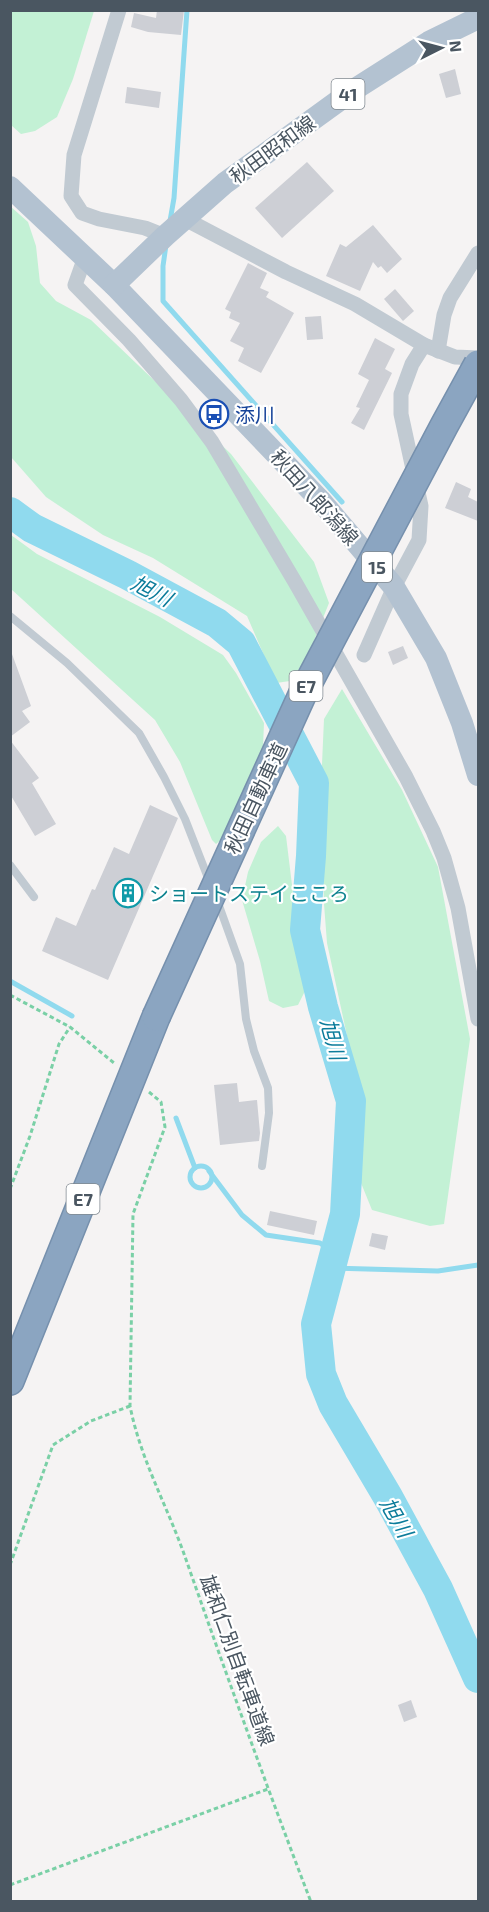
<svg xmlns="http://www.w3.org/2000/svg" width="489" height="1912" font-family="'Exo 2','Noto Sans JP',sans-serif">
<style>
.green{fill:#c3f1d5}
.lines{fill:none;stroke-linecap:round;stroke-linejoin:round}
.stream{stroke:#90daee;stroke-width:5}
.river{stroke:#90daee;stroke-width:30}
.building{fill:#cdcfd5}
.motorway-casing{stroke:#7690ad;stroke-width:30}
.path{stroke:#7ad0a6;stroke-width:3;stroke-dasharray:4.5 3;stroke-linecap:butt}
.service{stroke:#c1cad2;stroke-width:8}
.minor{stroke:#c1cad2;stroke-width:15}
.primary{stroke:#b3c2d1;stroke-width:22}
.motorway{stroke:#8ba5c1;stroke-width:27}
.motorway-bridge-casing{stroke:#7690ad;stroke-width:30;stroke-linecap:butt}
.motorway-bridge{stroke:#8ba5c1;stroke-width:27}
.labels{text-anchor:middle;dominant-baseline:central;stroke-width:4.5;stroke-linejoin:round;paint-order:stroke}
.shield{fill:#fff;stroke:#808990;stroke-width:1.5}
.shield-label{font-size:18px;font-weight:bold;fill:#4a5661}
.street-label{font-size:20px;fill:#4a5661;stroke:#fff}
.transit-label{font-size:20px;fill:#164399;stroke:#fff;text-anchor:start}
.culture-label{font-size:20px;fill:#0d838f;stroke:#fff;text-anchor:start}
.water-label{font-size:21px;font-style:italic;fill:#0c7c9b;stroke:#fff}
</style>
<rect width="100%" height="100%" fill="#f5f3f3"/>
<!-- green -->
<g class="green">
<path d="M10,11H94L73,79L57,117L35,131L21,134L11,125Z"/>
<path d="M10,206L28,222L36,246L40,283L56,301L91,320L231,454L314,562L329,603L307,658L290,681L276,683L247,616L153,558L103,535L46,497L11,457Z"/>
<path d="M11,535L37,554L160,617L223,655L236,673L264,723L263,747L230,832L216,844L212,840L180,762L155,720L11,589Z"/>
<path d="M342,689L402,790L438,867L470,1039L444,1224L430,1226L372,1210L359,1178L360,1096L327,943L324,904L321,787L324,719Z"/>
<path d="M278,826L286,836L305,991L298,1005L283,1008L269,1001L260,961L242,900L248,872L261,842Z"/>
</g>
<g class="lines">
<!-- stream -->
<g class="stream">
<path d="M170,221L174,198L187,10"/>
<path d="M166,245L163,266V301L342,502"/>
<path d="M10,981L72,1016"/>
<path d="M176,1118L195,1168"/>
<circle cx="201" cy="1177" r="11"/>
<path d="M209,1171L242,1215L266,1235L320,1243L335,1254"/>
<path d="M331,1268L438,1271L478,1265"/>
</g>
<!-- river -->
<path class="river" d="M10,512L32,528L128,575L217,623L241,643L314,783L311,856L305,930L323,1007L351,1101L345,1214L316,1324L321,1374L333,1404L388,1497L438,1589L478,1678"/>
</g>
<!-- building -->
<g class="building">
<path d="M157,10H184L181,35L148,32L131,27L134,13L156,18Z"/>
<path d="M455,69L461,94L446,98L439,74Z"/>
<path d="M127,87L161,92L159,108L125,103Z"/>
<path d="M307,162L334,191L282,238L255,208Z"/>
<path d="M373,225L402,259L387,273L381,266L378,268L373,262L360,291L326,276L340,244L346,247Z"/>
<path d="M248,263L267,273L260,288L269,292L266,297L294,313L261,373L238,361L244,348L230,341L240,323L229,318L231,312L225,309Z"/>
<path d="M395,289L414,311L403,321L384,299Z"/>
<path d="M321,316L323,339L307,340L305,317Z"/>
<path d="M375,338L395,349L385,369L392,373L364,430L351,423L360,408L356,407L369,380L358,374Z"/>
<path d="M456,482L471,489L468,497L478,502V521L445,508Z"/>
<path d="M403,646L408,658L393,665L388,652Z"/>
<path d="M12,654L31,706L22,711L30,722L10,737V655Z"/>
<path d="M10,740L39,778L32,783L56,824L35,836L10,794Z"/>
<path d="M150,805L178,818L108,980L42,951L56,917L76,926L92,889L95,890L114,847L129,854Z"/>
<path d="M237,1083L239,1102L257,1100L260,1133L259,1141L220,1145L214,1085Z"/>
<path d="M270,1211L317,1221L314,1235L267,1225Z"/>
<path d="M372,1233L388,1236L385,1250L369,1246Z"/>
<path d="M411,1700L417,1717L404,1722L398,1705Z"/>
</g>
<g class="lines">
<!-- motorway casing -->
<g class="motorway-casing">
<path id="motorway" d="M10,1381L156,1017"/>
</g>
<!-- path -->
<g class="path">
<path d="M10,995L70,1027L114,1063"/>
<path d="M149,1092L161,1102L165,1127L133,1214L130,1406C140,1457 165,1502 183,1551C224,1668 266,1785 311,1902"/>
<path d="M10,1189L30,1136L59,1044L70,1027"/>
<path d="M10,1565L53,1445L91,1421L130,1406"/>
<path d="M10,1885L268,1789"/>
</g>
<!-- service -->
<g class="service">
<path d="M10,616L67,663L139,733L164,777L185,819L210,883"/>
<path d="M10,865L34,897"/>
<path d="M217,900L240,964L246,1019L254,1051L268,1088L269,1113L262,1166"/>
</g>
<!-- minor -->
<g class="minor">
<path d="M119,10L74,155L71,196L82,213L99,219L145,228L165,236"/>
<path d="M185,219L286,272L355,304L424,345L455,357L478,358"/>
<path d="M85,257L75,285L129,340L181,400L212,442L295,582L406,777L433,831L444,858L458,908L478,1019"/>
<path d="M438,351L444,315L450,298L478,253"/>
<path d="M364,655L394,587L419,540L421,506L401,414V394L412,364L424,345"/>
</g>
<!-- primary -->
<g class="primary">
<path d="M10,187L114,285L320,500L394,587L436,658L462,723L478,775"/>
<path d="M114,285L165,236L225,183L352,91L429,42L478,18"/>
</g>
<!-- motorway -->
<use href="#motorway" class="motorway"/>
<!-- motorway-bridge casing -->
<g class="motorway-bridge-casing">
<path id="motorway-bridge" d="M156,1017L303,693L444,426L478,364"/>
</g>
<!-- motorway-bridge -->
<use href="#motorway-bridge" class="motorway-bridge"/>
</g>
<!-- icons -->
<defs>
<g id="bus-ring" transform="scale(1.5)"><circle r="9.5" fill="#fff" stroke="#1a4fb4" stroke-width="1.5"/><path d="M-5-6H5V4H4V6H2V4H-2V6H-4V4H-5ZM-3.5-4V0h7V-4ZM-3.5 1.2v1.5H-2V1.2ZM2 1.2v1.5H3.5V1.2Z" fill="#1a4fb4"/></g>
<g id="building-ring" transform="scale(1.5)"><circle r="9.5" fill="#fff" stroke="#0f9aa8" stroke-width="1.5"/><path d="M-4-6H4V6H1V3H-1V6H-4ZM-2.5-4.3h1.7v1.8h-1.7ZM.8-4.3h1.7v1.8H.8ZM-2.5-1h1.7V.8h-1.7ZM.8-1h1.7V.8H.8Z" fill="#0f9aa8"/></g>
</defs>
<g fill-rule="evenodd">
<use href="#bus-ring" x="214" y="414"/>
<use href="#building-ring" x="128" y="893"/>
</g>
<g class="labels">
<!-- shield labels -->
<g class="shield">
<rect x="331.5" y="79" width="33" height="30" rx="4.5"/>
<rect x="362" y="552" width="30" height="30" rx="4.5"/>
<rect x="289.5" y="671" width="33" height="30" rx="4.5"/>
<rect x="66.5" y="1184" width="33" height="30" rx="4.5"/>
</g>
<g class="shield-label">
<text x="348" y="94">41</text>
<text x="377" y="567">15</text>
<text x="306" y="686">E7</text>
<text x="83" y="1199">E7</text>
</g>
<!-- street labels -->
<g class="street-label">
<text transform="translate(272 149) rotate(-36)">秋田昭和線</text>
<text transform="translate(315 497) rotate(48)">秋田八郎潟線</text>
<text transform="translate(255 798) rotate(-65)">秋田自動車道</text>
<text transform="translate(238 1660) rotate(70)">雄和仁別自転車道線</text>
</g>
<!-- transit labels -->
<g class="transit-label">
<text x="235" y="414">添川</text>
</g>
<!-- culture labels -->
<g class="culture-label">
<text x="149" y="893">ショートステイこころ</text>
</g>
<!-- water labels -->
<g class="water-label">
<text transform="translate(152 590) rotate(27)">旭川</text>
<text transform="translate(334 1039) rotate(75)">旭川</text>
<text transform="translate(397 1517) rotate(60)">旭川</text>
</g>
</g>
<!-- border -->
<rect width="489" height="1912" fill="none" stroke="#4a5661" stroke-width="24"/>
<!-- north arrow -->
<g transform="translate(441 48) rotate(84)" stroke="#ffffff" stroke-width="4.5" paint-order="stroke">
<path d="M0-4.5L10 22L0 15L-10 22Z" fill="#4a5661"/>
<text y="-9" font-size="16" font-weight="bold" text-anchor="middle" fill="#4a5661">N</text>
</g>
</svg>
